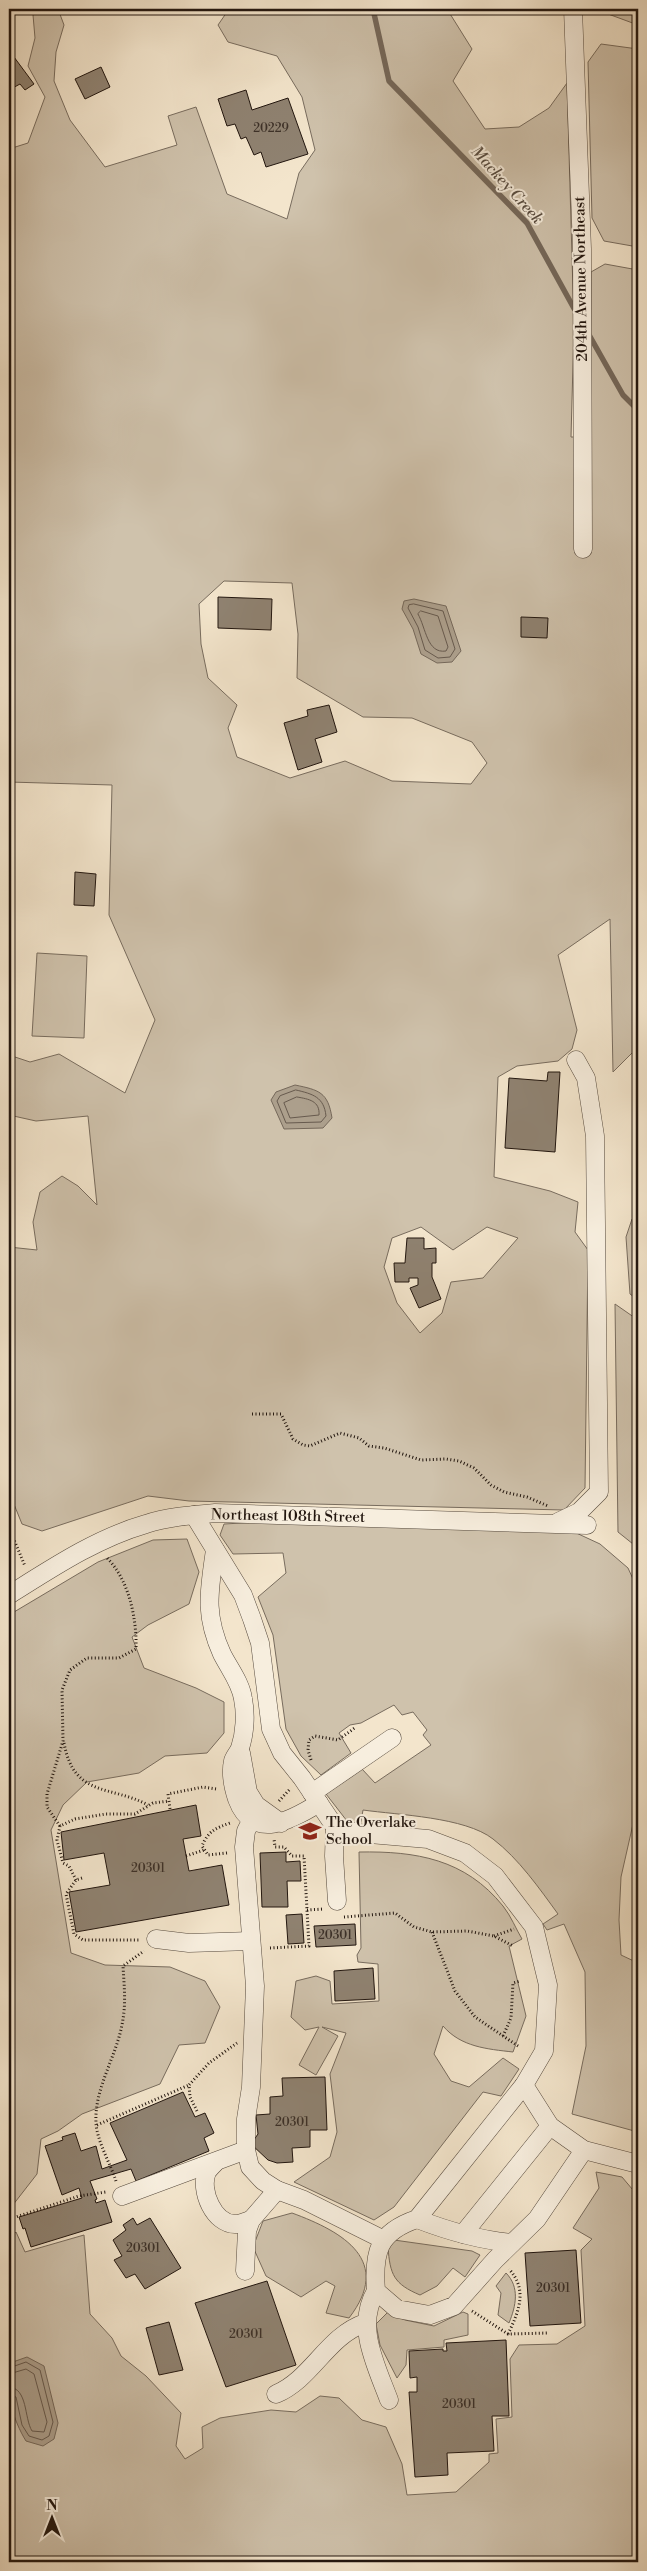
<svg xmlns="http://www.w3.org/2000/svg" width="647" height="2571" font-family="'Libre Bodoni',serif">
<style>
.green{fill:#cfc2ac;stroke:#786c5e;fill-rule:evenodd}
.water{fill:#ac9f8c;stroke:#75685a}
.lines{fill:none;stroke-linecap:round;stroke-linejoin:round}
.shore{stroke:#675a4e;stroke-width:1}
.stream{stroke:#75685a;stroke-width:5.5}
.building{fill:#8f8271;stroke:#22160f}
.minor-casing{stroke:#564a3e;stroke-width:19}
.path{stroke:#22160f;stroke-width:3;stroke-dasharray:1 2.5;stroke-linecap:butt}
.minor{stroke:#f7eede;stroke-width:18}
.labels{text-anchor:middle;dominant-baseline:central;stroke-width:4;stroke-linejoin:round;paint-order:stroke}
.number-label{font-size:12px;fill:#3d3128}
.street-label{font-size:15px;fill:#22160f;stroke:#f7eede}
.poi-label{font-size:15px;fill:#22160f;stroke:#f7eede;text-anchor:start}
.water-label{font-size:16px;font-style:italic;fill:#594d41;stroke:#f7eede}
</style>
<rect width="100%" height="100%" fill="#f3e5cc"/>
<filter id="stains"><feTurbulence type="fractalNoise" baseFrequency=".004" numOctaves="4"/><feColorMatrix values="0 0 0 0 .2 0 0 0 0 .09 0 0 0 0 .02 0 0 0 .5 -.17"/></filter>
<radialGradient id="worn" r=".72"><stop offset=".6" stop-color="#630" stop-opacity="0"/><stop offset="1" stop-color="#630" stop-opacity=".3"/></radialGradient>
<!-- green -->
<g class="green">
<path d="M46,9H58L64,25L56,52L54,81L70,120L105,167L177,145L168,116L196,107L227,194L287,219L299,173L315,150L302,97L277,56L228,42L218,25L229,9H447L472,49L453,81L485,129L519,127L549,108L567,83L574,327L571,437H591V272L605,264L638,270V1047L613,1072L610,919L558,955L577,1030L572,1049L558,1061L517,1066L498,1077L494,1177L550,1191L578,1202L575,1232L588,1250L585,1488L564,1510L189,1501L148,1496L42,1531L22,1524L9,1492V1247L37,1250L33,1222L40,1192L62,1176L78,1186L97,1205L88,1116L36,1121L9,1115V1055L30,1062L59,1054L125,1093L155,1020L109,915L112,785L9,782V149L28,143L45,97L28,66L35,38L33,15ZM224,581L292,583L298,634L297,678L363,717L412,718L472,742L487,763L471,784L392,781L345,761L290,778L237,757L228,728L237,705L208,678L201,644L199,604ZM421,1227L453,1250L487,1227L518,1238L483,1278L451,1282L442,1313L420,1333L397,1303L384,1267L392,1238Z"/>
<path d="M598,9H638V25L600,11Z"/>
<path d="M601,44L638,49V247L604,241L592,218L588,62Z"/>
<path d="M37,953L87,956L84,1038L32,1036Z"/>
<path d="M638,1215V1300L630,1294L626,1237L632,1219Z"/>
<path d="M615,1304L638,1320V1548L618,1532Z"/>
<path d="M259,1522L572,1531L600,1544L628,1568L638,1590V1789L633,1824L621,1877L619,1920L621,1955L638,1963V2132L572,2114L586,2046L585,1972L564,1924L547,1930L543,1924L558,1914C539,1888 519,1859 493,1839C465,1817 398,1815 363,1810L360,1827L347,1821L326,1794L362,1769L375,1783L431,1745L423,1735L427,1730L413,1712L402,1715L394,1705L361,1723L350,1725L339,1733L351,1753L321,1775L301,1756L286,1729L273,1635L258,1597L286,1573L283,1553L233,1554L220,1535L224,1524Z"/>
<path d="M187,1539L199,1572L189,1604L148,1625L132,1637L144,1668L196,1688L224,1702V1733L207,1753L165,1756L139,1773L87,1782L63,1805L51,1830L71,1953L105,1965L170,1967L205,1981L220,2007L205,2043L179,2045L160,2084L82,2114L58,2131L41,2139L37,2174L9,2210V1615L98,1562L153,1540Z"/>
<path d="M359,1852C416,1851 465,1859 503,1906C511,1916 516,1929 522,1939L509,1946L526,2016L513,2052C487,2049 461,2047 443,2026L434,2054L451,2081L469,2087L503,2058L519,2069L501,2096L483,2092L394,2207L374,2220L294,2182L330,2157L337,2132L330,2074L346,2033L322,2027L338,2036L316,2075L299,2065L319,2027L305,2030L291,2017L296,1981L316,1976L330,1981L332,2004L379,2001L378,1964L358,1962L357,1955L361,1948Z"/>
<path d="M596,2172L622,2177L638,2196V2562H9V2239L16,2232L25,2252L84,2235L90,2314L112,2338L121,2356L146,2376L181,2413L176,2446L185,2459L203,2448L202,2427L220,2418L271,2410L296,2412L320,2396L339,2398L362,2420L386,2427L402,2464L407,2495L456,2492L489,2462V2454L498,2453L496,2419L512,2417L510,2359L519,2345L557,2344L585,2326L581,2250L592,2239L573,2228L599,2188Z"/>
<path d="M292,2213C344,2232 393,2261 349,2318L326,2313L335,2286L326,2281L301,2297L266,2276L253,2247L263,2221Z"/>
<path d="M394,2240L472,2251L480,2255L465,2277L453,2268L437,2286L420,2295C394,2284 390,2275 388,2247Z"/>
<path d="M506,2273C520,2287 516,2306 509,2323L498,2315L501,2293L496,2286Z"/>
<path d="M388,2312L405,2320L434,2326L463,2312L468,2314V2335L444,2340V2347L407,2350L406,2365L397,2378L380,2345L376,2324Z"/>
</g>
<!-- water -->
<g class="water">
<path d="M414,599L446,606L461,651L452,662L437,663L421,654L413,629L402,609L404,601Z"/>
<path d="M295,1085C319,1090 328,1092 332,1118L323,1128L284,1129L271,1100L276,1092Z"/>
<path d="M27,2357L44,2366L58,2423L54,2439L43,2446L26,2441C14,2422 2,2386 10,2363Z"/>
</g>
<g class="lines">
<!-- shore -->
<g class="shore">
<path d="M414,604L443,611L455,649L450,657L438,658L425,650L418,627L408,608L409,605Z"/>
<path d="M421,611L438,616L448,647L446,651C427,654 426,628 418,614Z"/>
<path d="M296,1090C313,1094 324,1097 326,1116L321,1122L286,1123L277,1101L280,1096Z"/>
<path d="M297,1097C309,1099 320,1101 319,1115L290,1118L284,1103Z"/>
<path d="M9,2368L26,2362L40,2370L53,2422L49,2436L42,2440L29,2436L22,2425L16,2397L9,2394"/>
<path d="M9,2374L26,2369L34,2374L47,2422L44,2432L32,2431C24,2418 28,2388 9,2387"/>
</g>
<!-- stream -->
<g class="stream">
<path d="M373,9L389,81L527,223L576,312"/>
<path d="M588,333L623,395L638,410"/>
</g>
</g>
<!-- building -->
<g class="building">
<path d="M14,57L34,84L25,90L20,84L9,90V61Z"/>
<path d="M101,67L110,87L85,99L75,79Z"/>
<path d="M246,90L252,110L288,98L308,154L266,167L261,152L254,155L246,137L241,139L235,124L227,126L218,99Z"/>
<path d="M218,597L272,599L271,630L218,628Z"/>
<path d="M521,617L548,618L547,638L521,637Z"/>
<path d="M329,705L337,732L315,739L322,762L298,770L284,723L308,716L307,710Z"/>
<path d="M75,872L96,874L94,906L74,905Z"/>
<path d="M548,1072H560L555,1152L505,1148L509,1078L547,1081Z"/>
<path d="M407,1238H424V1249L436,1248V1263H432V1277L441,1299L419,1308L410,1288L418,1285V1278H409V1282H395L394,1263H405Z"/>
<path d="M196,1805L201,1836L183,1839L189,1871L222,1865L229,1905L76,1932L69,1892L110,1885L104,1853L64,1860L61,1832Z"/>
<path d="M286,1852V1862L300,1861L301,1881H287L288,1907H262L260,1853Z"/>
<path d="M302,1914L304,1943L288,1944L286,1915Z"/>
<path d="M355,1924L356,1945L316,1947L314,1926Z"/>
<path d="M373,1968L375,1999L335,2001L334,1971Z"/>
<path d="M325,2077L327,2130H310V2147L292,2148L293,2162L277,2163L268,2160L251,2144L258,2134L256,2115L270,2114V2097L283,2096L282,2078Z"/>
<path d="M183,2092L195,2117L205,2113L214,2133L204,2138L209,2151L136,2181L131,2169L90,2181L97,2199L95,2200L96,2203L105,2200L112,2222L31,2247L25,2228L23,2229L19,2217L82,2198L79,2188L62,2195L45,2146L63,2140L62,2137L75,2133L81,2151L96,2146L102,2169L127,2160L110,2123Z"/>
<path d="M133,2218L137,2225L150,2218L181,2268L145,2289L135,2274L126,2278L114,2260L122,2256L113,2240L126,2230L123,2225Z"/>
<path d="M576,2250L581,2323L530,2326L525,2253Z"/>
<path d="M267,2281L296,2365L226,2387L195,2303Z"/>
<path d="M169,2322L183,2370L159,2375L146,2328Z"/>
<path d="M506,2340L509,2416H492L494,2451L447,2453L448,2475L415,2477L409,2392H417V2377L410,2378L409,2351L443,2349V2351H447L446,2343Z"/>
</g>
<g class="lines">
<!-- minor casing -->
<g class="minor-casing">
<g id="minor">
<path d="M573,9L582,249L583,549"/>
<path d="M194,1515L243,1595L252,1619L260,1643L271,1729L282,1753L302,1778L335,1827L358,1833L428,1839L465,1853L495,1876L534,1927L548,1985L544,2051L524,2085L417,2219C378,2232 373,2252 376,2291L397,2309L430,2315L454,2306L495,2260L537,2219L584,2150"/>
<path d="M558,1522L579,1512L599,1492L595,1136L586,1078L576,1060"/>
<path d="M215,1550C209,1592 204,1614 222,1654C229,1668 241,1683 243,1699C246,1714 245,1733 240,1748C238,1753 234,1757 233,1761C230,1774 233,1787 237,1799C253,1842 292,1820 319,1803"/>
<path d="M9,1595C52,1568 97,1538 146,1524C167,1517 192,1515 215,1513L587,1525"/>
<path d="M241,1753L248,1792L256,1805L281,1823"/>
<path d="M312,1793L392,1738"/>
<path d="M252,1819L246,1831L244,1847L255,1986L251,2087L246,2119V2150L250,2167L263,2181L277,2190L304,2200L382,2239"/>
<path d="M335,1827L334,1856L337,1901"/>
<path d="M156,1939L189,1943L251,1941"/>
<path d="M524,2085L550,2126L584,2150L638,2164"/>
<path d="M215,2163C213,2165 209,2169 207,2172C199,2190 214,2225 236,2224C240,2224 246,2221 251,2220"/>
<path d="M122,2196L246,2150"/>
<path d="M417,2219C448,2231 479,2240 512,2243"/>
<path d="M463,2234L550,2126"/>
<path d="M245,2271L247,2231L251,2220L277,2190"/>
<path d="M376,2291C355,2326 376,2365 389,2400"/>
<path d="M276,2394C312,2379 327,2336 365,2323"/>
</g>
</g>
<!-- path -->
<g class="path">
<path d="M252,1414H281L293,1439L303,1445L310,1446L340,1433L359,1438L369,1446L384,1448L421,1460L446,1459L459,1461L474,1468L491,1485L504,1492L527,1497L548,1506"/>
<path d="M9,1528L25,1566"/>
<path d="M64,1743C74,1798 111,1785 148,1805"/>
<path d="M311,1760L308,1750L309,1740L315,1736L338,1740L356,1727"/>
<path d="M279,1801L290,1789"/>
<path d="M170,1809L168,1794L203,1787L216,1789"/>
<path d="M60,1826L47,1807V1794L63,1741L62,1690L70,1670L87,1658H119L136,1649C137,1619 129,1579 106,1557"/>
<path d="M227,1853L208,1855L202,1846C208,1831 216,1828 230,1823"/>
<path d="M186,1856L204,1850"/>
<path d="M82,1878L76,1880L66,1894L74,1934L83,1940H140"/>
<path d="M76,1880L69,1866L63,1863L57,1840L60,1826L75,1819L106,1814H135L153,1803L169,1801"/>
<path d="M307,1910L324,1909"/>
<path d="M344,1917L395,1913L414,1927L432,1932L467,1931L494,1936L513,1946"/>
<path d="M432,1932L455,1991L475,2017L518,2046"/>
<path d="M494,1936L514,1929"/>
<path d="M270,1948L309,1946L304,1856H292L284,1847H275L274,1839"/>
<path d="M503,2036L511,2018L513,1983L520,1981"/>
<path d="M197,2111L190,2097L189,2085L209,2063L237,2043"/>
<path d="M97,2125L189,2085"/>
<path d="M116,2181C110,2163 97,2141 96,2123C94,2087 118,2055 123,2019C126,2002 124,1984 123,1966L144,1951"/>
<path d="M9,2227L13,2218L79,2196L106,2192"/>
<path d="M472,2311L508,2334L548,2333"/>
<path d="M508,2334C519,2311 528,2290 509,2269"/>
</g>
<!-- minor -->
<use href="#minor" class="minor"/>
</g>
<!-- icons -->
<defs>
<g id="school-bare" transform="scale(1.725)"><path d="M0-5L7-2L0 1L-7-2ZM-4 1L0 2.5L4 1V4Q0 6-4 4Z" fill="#8f2418" stroke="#f7eede" stroke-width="2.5" paint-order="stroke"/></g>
</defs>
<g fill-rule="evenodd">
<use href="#school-bare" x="310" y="1831"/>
</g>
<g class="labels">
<!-- number labels -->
<g class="number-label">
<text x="271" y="128">20229</text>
<text x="148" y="1868">20301</text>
<text x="335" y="1935">20301</text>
<text x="292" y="2122">20301</text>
<text x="143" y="2248">20301</text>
<text x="553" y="2288">20301</text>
<text x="246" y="2334">20301</text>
<text x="459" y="2404">20301</text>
</g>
<!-- street labels -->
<g class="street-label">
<text transform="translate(581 279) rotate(-91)">204th Avenue Northeast</text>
<text transform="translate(288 1516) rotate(1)">Northeast 108th Street</text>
</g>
<!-- poi labels -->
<g class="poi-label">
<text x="326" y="1822">The Overlake<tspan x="326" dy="17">School</tspan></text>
</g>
<!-- water labels -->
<g class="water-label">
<text transform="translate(507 185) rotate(48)">Mackey Creek</text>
</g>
</g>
<!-- margin -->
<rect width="647" height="2571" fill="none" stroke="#f3e5cc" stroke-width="30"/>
<rect x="10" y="10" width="627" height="2551" fill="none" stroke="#22160f" stroke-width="2.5"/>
<rect x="15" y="15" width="617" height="2541" fill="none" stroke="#22160f"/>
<!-- north arrow -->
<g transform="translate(52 2518)" stroke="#f7eede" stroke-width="4" paint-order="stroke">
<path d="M0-4L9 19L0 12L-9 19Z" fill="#22160f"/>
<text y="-8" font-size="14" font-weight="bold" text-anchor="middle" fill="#22160f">N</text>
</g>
<rect width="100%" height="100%" filter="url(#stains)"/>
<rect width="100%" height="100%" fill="url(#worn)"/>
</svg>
